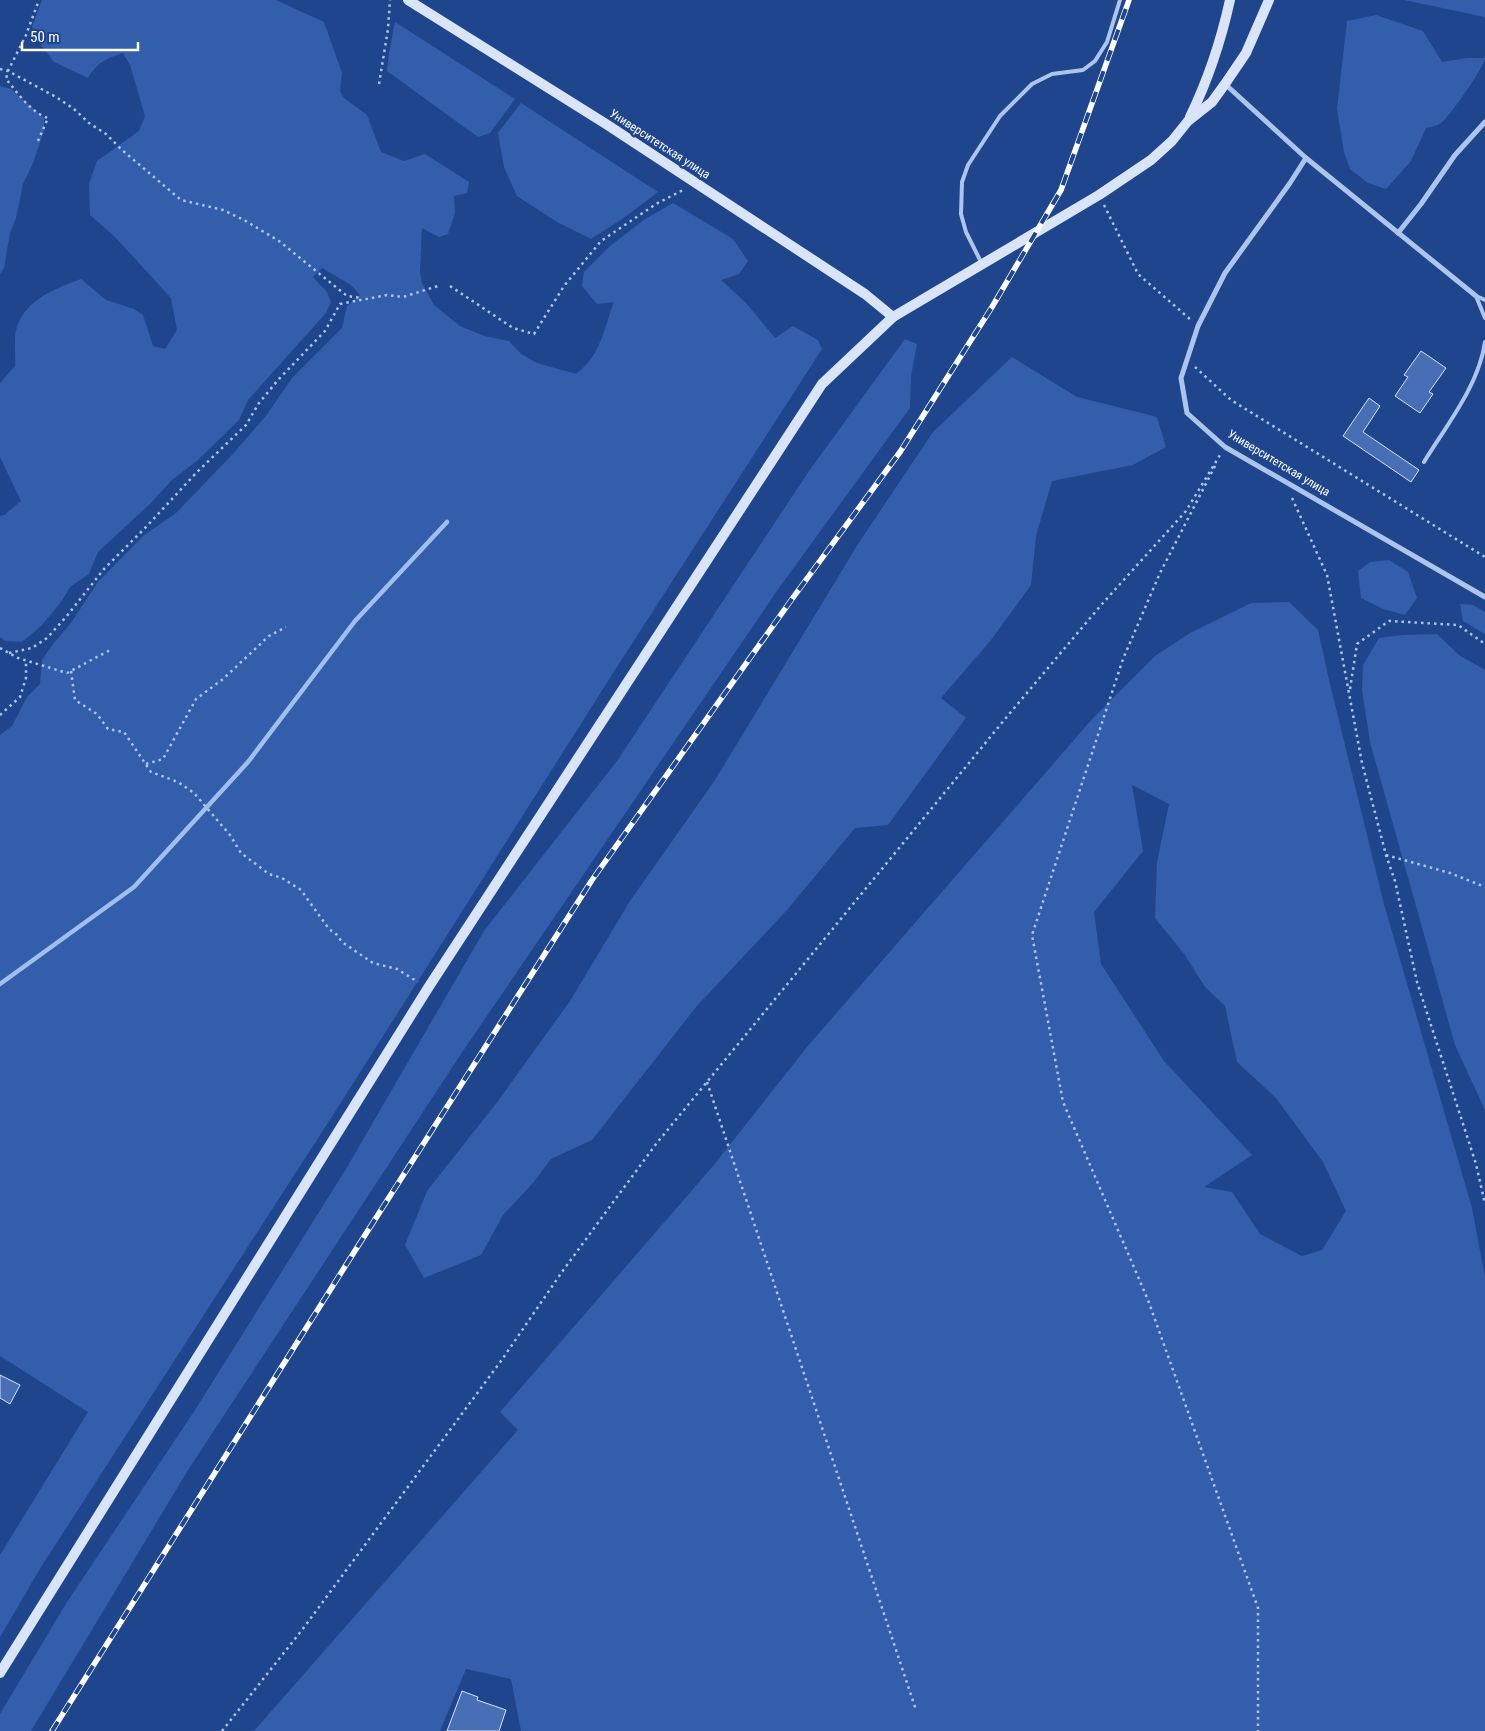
<svg xmlns="http://www.w3.org/2000/svg" width="1485" height="1731" font-family="'Roboto Condensed',sans-serif">
<style>
.green{fill:#335eab;fill-rule:evenodd}
.lines{fill:none;stroke-linecap:round;stroke-linejoin:round}
.stream{stroke:#a1beee;stroke-width:4.5}
.building{fill:#486fb5;stroke:#d3e1f9}
.path{stroke:#adc4ec;stroke-width:2.5;stroke-dasharray:2.5 4;stroke-linecap:butt}
.lane{stroke:#adc4ec;stroke-width:4}
.street{stroke:#adc4ec;stroke-width:5}
.secondary{stroke:#d9e4f9;stroke-width:10}
.rail-casing{stroke:#fff;stroke-width:5.5}
.rail{stroke:#1f468d;stroke-width:4;stroke-dasharray:11;stroke-linecap:butt}
.labels{text-anchor:middle;dominant-baseline:central;stroke-width:5;stroke-linejoin:round;paint-order:stroke}
.street-label{font-size:12px;fill:#fff;stroke:#1f468d}
</style>
<rect width="100%" height="100%" fill="#1f468d"/>
<!-- green -->
<g class="green">
<path d="M42,0H276L324,22L342,73L340,91L344,98L367,115L381,152L404,161L425,154L469,182L467,193L454,196L455,213L448,234L439,237L422,228L420,272L422,283L434,305L460,326L484,336L509,341L521,354L537,363L576,374C581,370 586,365 590,360C602,346 607,319 614,302L597,304L582,286L584,272L610,246L645,219L673,203L733,239L748,261L739,274L721,280L746,303L775,338L793,326L818,340L822,349L615,670L340,1104L41,1567L0,1637V1555L88,1412L0,1356V735L12,726L27,697L40,684L42,660L53,644L71,623L97,583L143,536L176,513L230,457L265,417L292,378L342,328L347,306L360,295L351,285L322,268L313,277L327,292L331,302L326,313L248,400L239,420L198,460L172,480L151,503L98,552L89,574L70,587L61,602L41,626L22,642L5,641L0,637V516L4,515L21,501L0,457V383L15,366C16,354 13,338 17,327C25,300 56,288 81,279L106,300L134,309L143,315L153,346L165,349L177,330L171,298L115,237L90,215L89,184L97,161L139,131L145,116L130,65L123,53C106,58 97,63 88,78L54,62L41,45L32,27Z"/>
<path d="M1404,0H1485V17Z"/>
<path d="M1376,15L1423,31L1442,62L1467,58H1485C1485,66 1448,119 1441,123C1437,126 1431,127 1426,128L1411,161L1386,189L1368,183L1350,169L1344,152L1337,109L1347,21Z"/>
<path d="M395,22L515,99L490,133L478,137L387,71L389,53Z"/>
<path d="M0,86L11,89L44,118V131L33,163L23,184L16,218L10,233L4,268L0,274Z"/>
<path d="M521,103L658,192L625,217L591,239L557,222L517,196L504,167L498,133Z"/>
<path d="M905,339L917,344L911,376L910,408L779,588L463,1051L188,1470L31,1731H0V1714L67,1602L195,1410L346,1169L484,931L617,761L809,471Z"/>
<path d="M1012,357L1077,397L1157,417L1166,447L1133,465L1052,481L1036,536L1031,585L991,640L941,698L966,718L888,825L855,828L787,910L696,1007L592,1140L551,1159L533,1183L503,1215L481,1255L424,1278L405,1245L427,1191L498,1101L570,1001L630,901L715,780L858,544L933,432Z"/>
<path d="M1389,560L1408,572L1417,598L1405,615L1383,609L1361,598L1358,571L1370,562Z"/>
<path d="M1289,602L1318,630L1329,680L1384,904L1472,1208L1485,1277V1731H521L511,1679L466,1669L440,1731H254L518,1430L500,1412L713,1166L807,1047L1094,717L1155,656L1190,633L1251,603ZM1132,785L1169,804L1157,862L1155,918L1185,955L1205,987L1225,1006L1237,1062L1276,1098L1323,1162L1346,1211L1322,1250L1302,1256L1260,1234L1232,1192L1204,1187L1252,1155L1164,1061L1101,964L1094,912L1143,851Z"/>
<path d="M1460,604L1473,605L1485,612V634L1463,621Z"/>
<path d="M1437,634L1459,655L1485,670V1110L1455,1045L1370,742L1362,690L1363,665L1379,638L1403,635Z"/>
</g>
<g class="lines">
<!-- stream -->
<path class="stream" d="M0,984L134,887L248,762L355,621L447,522"/>
</g>
<!-- building -->
<g class="building">
<path d="M1421,351L1446,368L1429,392L1433,394L1420,413L1395,396L1408,377L1404,375Z"/>
<path d="M1369,398L1380,406L1363,432L1419,470L1411,482L1343,436Z"/>
<path d="M0,1375L20,1385L10,1404L0,1398Z"/>
<path d="M462,1691L478,1697L477,1700L506,1710L499,1731H447Z"/>
</g>
<g class="lines">
<!-- path -->
<g class="path">
<path d="M0,69L8,71L56,97L74,109L89,123L106,134L122,150L181,200L223,210L244,220L279,241L347,296L362,298"/>
<path d="M379,84L388,29L390,0"/>
<path d="M38,141L48,118C30,112 18,93 6,79L8,71L26,35L39,0"/>
<path d="M1104,205L1138,274L1191,320"/>
<path d="M450,286L513,328L534,334L564,286L601,241L656,204L683,190"/>
<path d="M1195,367L1231,400L1485,557"/>
<path d="M1215,466L1160,573L1123,659L1032,935L1063,1102L1148,1300L1258,1608V1731"/>
<path d="M1292,498L1327,575L1362,763L1386,855L1395,881L1417,982L1476,1164L1485,1204"/>
<path d="M0,648L18,658L67,673L112,649"/>
<path d="M9,653L32,648L47,638L66,617L104,569L147,526L197,472L246,425L259,403L278,380L325,331L340,304L387,295L403,297L438,286"/>
<path d="M71,671L75,700L97,714L108,729L124,732L151,772L178,782L194,793L230,835L241,853L269,874L282,878L301,890L329,929L336,934L342,942L373,963L397,969L418,982"/>
<path d="M1350,689L1357,644L1389,621L1458,625L1485,644"/>
<path d="M0,715L20,697L26,678V661"/>
<path d="M146,764L163,759L196,699L223,679L269,636L286,627"/>
<path d="M1386,855L1450,873L1485,887"/>
<path d="M707,1082L916,1710"/>
<path d="M222,1731L302,1630L501,1361L564,1269L656,1144L1010,713L1102,604L1186,511L1220,455"/>
</g>
<!-- lane -->
<g class="lane">
<path d="M981,262L966,232L961,214L962,182L968,165L1000,116L1032,84L1052,74L1083,70L1095,61L1107,42L1120,0"/>
<path d="M1476,296L1485,318"/>
<path d="M1476,296L1485,300"/>
<path d="M1424,462C1446,426 1479,385 1485,342"/>
</g>
<!-- street -->
<g class="street">
<path d="M1225,84L1306,158L1476,296"/>
<path d="M1306,158L1290,183L1225,273L1198,326L1181,378L1187,413L1225,447L1485,597"/>
<path d="M1398,233L1421,204L1455,155L1485,122"/>
</g>
<!-- secondary -->
<g class="secondary">
<path d="M408,0L606,124L865,294L893,317"/>
<path d="M1190,117C1208,80 1221,41 1230,0"/>
<path d="M0,1673L428,988L822,384L893,317L1099,195L1151,160L1172,141L1188,121L1212,102L1225,84L1246,53L1269,0"/>
</g>
<!-- rail casing -->
<g class="rail-casing">
<path id="rail" d="M52,1731L351,1257L592,880L792,599L900,452L992,307L1061,190L1129,0"/>
</g>
<!-- rail -->
<use href="#rail" class="rail"/>
</g>
<g class="labels">
<!-- street labels -->
<g class="street-label">
<text transform="translate(660 144) rotate(33)">Университетская улица</text>
<text transform="translate(1279 463) rotate(31)">Университетская улица</text>
</g>
</g>
<!-- scale -->
<path d="M22 42v8h116v-8" fill="none" stroke="#ffffff" stroke-width="2.5"/>
<text x="30" y="42" font-size="15" fill="#ffffff" stroke="#1f468d" stroke-width="4" paint-order="stroke">50 m</text>
</svg>
